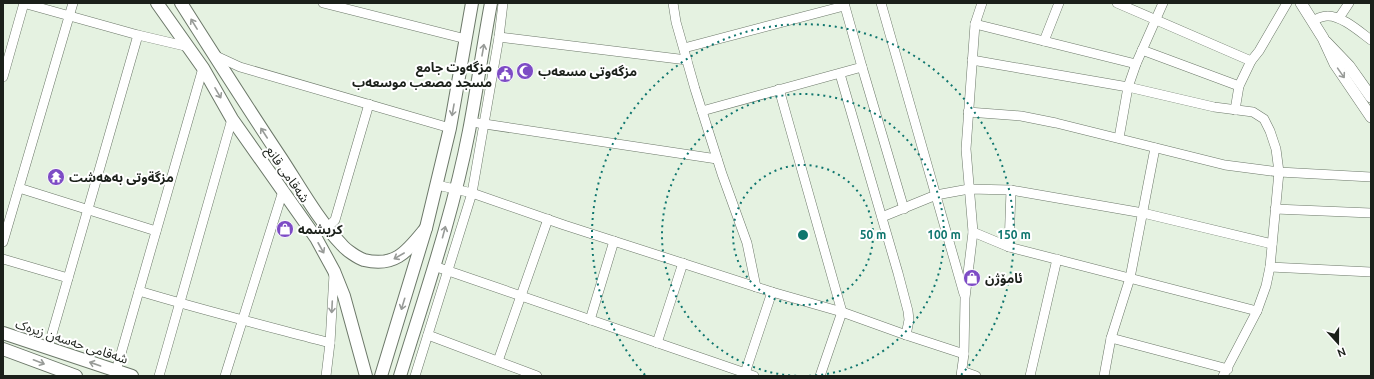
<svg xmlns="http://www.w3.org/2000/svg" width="1374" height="379" font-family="Ubuntu,'Noto Sans Arabic',sans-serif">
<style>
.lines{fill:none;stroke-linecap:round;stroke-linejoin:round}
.minor-casing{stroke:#6c7869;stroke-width:10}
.tertiary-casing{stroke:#6c7869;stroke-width:12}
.secondary-casing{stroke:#6c7869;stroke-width:14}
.minor{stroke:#fff;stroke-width:9}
.tertiary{stroke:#fff;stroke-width:11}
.secondary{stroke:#fff;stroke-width:12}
.oneway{stroke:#989b98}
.ring{fill:none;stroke:#0f766e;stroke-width:2;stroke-dasharray:2 4}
.labels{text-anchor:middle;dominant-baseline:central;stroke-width:4;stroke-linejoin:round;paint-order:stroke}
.poi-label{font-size:13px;font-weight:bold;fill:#1b201a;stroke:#fff;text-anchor:start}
.street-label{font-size:13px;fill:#1b201a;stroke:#fff}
.centre{fill:#0f766e;stroke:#fff;stroke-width:2}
.ring-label{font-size:12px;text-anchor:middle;font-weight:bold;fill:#0f766e;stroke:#fff;stroke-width:4;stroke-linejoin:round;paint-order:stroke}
</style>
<rect width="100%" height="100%" fill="#e5f2e1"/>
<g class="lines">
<!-- minor casing -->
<g class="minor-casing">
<g id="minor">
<path d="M23,3L138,35L189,47"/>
<path d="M323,3L466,39"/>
<path d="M673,3L676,22L695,89L722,174L747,243L756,287"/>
<path d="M881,3L964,294"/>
<path d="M1117,3L1251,61"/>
<path d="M1339,18L1349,3"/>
<path d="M1312,21C1317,19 1321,16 1327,16C1341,15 1360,32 1371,40"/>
<path d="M975,24L1136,64"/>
<path d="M499,37L687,60"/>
<path d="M1044,41L1059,3"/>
<path d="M684,48L844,6"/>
<path d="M1142,50L1239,86"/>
<path d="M214,55L240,67L450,128"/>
<path d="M972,60L1128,87L1214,107L1253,112L1264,119L1270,131L1276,149L1279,172L1270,267L1266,286L1257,311L1223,376"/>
<path d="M862,67L904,209"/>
<path d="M840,74L898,273L908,311L909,320L906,335"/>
<path d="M3,77L24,3"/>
<path d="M779,89L842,312L820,376"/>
<path d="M1235,110L1239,86L1251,61L1259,51L1287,3"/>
<path d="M702,111L862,67L844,3"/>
<path d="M968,112L1021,116L1056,123L1225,165L1279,172L1371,177"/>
<path d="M478,123L717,159"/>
<path d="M1119,138L1128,87L1136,64L1163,3"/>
<path d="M437,185L472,193L564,225L772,292L842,312L906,335L964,354"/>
<path d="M19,188L156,231"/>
<path d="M1275,209L1371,213"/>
<path d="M882,217L936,195L969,189L1011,190L1143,213L1272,244"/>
<path d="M328,227L335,220L369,104"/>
<path d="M973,232L1009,247L1257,311"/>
<path d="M3,242L73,3"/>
<path d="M1009,247L1011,190"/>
<path d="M3,259L68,278"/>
<path d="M434,266L754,376"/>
<path d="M1270,267L1371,272"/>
<path d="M139,291C202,310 266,326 330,343"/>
<path d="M590,320L614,241"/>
<path d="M428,335L537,376"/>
<path d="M1111,338L1228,369"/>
<path d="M657,343L683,263"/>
<path d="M48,348L138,35"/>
<path d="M498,361L548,219"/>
<path d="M116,371L203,68"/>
<path d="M962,371L976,376"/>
<path d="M159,376L232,119"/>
<path d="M225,376L283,191"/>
<path d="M326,376L330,343L334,274"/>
<path d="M415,376L472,193L499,37L503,3"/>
<path d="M744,376L772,292"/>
<path d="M961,376L964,354L965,298L973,232L966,149L975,24L982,3"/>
<path d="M1030,376L1057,259"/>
<path d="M1104,376L1111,338L1130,278L1155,148"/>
</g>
</g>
<!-- tertiary casing -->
<g class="tertiary-casing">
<g id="tertiary">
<path d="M1301,3L1323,38L1335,64L1371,117"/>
<path d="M1326,42L1349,66L1371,97"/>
</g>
</g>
<!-- secondary casing -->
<g class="secondary-casing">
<g id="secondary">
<path d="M157,3L203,68L232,119L316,238L334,271L344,296L366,376"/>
<path d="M181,3C214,55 247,107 281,158C300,187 318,220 342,245C346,250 358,258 364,260C396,268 408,250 426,228"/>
<path d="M3,333L132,376"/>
<path d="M3,349L76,376"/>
<path d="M381,376L426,228L450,128L472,3"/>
<path d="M400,376C425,295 453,214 469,131C477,89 483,46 491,3"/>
</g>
</g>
<!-- minor -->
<use href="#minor" class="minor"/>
<!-- tertiary -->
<use href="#tertiary" class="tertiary"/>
<!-- secondary -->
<use href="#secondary" class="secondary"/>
</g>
<!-- one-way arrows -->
<defs><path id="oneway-shaft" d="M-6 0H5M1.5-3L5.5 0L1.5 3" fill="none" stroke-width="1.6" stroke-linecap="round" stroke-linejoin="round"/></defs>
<g class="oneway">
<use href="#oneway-shaft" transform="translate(194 24) rotate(-122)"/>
<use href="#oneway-shaft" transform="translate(483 50) rotate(-80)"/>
<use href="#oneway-shaft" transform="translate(1341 73) rotate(55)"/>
<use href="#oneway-shaft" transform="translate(218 93) rotate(60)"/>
<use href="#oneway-shaft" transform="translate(453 110) rotate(100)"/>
<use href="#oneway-shaft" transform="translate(264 133) rotate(-123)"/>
<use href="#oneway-shaft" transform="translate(444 232) rotate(-75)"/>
<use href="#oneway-shaft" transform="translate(321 248) rotate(61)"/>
<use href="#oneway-shaft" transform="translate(399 256) rotate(150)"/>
<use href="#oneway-shaft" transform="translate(403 304) rotate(107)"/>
<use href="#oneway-shaft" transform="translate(332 307) rotate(93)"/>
<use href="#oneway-shaft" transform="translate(39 362) rotate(21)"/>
<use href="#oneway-shaft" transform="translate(95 364) rotate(-161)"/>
</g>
<!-- distance rings -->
<g class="ring">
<circle cx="803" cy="235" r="70"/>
<path d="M802 376A141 141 0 1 1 804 376"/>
<path d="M645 375A211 211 0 1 1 961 375"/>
</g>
<!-- icons -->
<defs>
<g id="mosque-disc" transform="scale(0.9)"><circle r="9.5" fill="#7d4cc5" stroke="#fff"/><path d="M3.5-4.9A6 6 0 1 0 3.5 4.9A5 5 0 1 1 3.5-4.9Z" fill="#fff"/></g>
<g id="civic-disc" transform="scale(0.9)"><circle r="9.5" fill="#7d4cc5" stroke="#fff"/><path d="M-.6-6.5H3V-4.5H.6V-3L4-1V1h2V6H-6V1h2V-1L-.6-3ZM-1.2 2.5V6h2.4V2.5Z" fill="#fff"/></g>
<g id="temple-disc" transform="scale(0.9)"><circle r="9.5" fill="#7d4cc5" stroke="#fff"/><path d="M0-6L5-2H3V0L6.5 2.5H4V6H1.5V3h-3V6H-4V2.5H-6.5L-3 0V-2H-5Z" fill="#fff"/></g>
<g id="shop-disc" transform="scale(0.9)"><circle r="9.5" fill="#7d4cc5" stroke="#fff"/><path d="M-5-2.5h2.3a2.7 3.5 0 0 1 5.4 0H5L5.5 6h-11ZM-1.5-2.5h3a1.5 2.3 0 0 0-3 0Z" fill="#fff"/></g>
</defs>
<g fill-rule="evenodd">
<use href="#mosque-disc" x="525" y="71"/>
<use href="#civic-disc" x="505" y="74"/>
<use href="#temple-disc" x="56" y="177"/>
<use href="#shop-disc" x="285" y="229"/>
<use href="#shop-disc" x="972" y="278"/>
</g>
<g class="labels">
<!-- poi labels -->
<g class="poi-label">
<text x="492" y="67" text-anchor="end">مزگەوت جامع<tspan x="492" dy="15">مسجد مصعب موسعەب</tspan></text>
<text x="538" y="71">مزگەوتی مسعەب</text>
<text x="69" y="177">مزگةوتى بەھەشت</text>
<text x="298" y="229">کریشمە</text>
<text x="985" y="278">ئامۆژن</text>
</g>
<!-- street labels -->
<g class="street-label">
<text transform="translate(288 174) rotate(55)">شەقامی قانع</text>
<text transform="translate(72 341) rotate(18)">شەقامی حەسەن زیرەک</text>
</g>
</g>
<circle cx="803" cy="235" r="6" class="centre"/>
<g class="ring-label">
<text x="873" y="239">50 m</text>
<text x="944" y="239">100 m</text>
<text x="1014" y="239">150 m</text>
</g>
<!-- border -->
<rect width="1374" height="379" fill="none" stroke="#1b201a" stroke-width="8"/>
<!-- north arrow -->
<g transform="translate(1338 343) rotate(159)" stroke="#ffffff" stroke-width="3" paint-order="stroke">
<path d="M0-3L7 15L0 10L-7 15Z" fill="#1b201a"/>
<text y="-6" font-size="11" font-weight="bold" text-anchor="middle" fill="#1b201a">N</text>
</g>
</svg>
